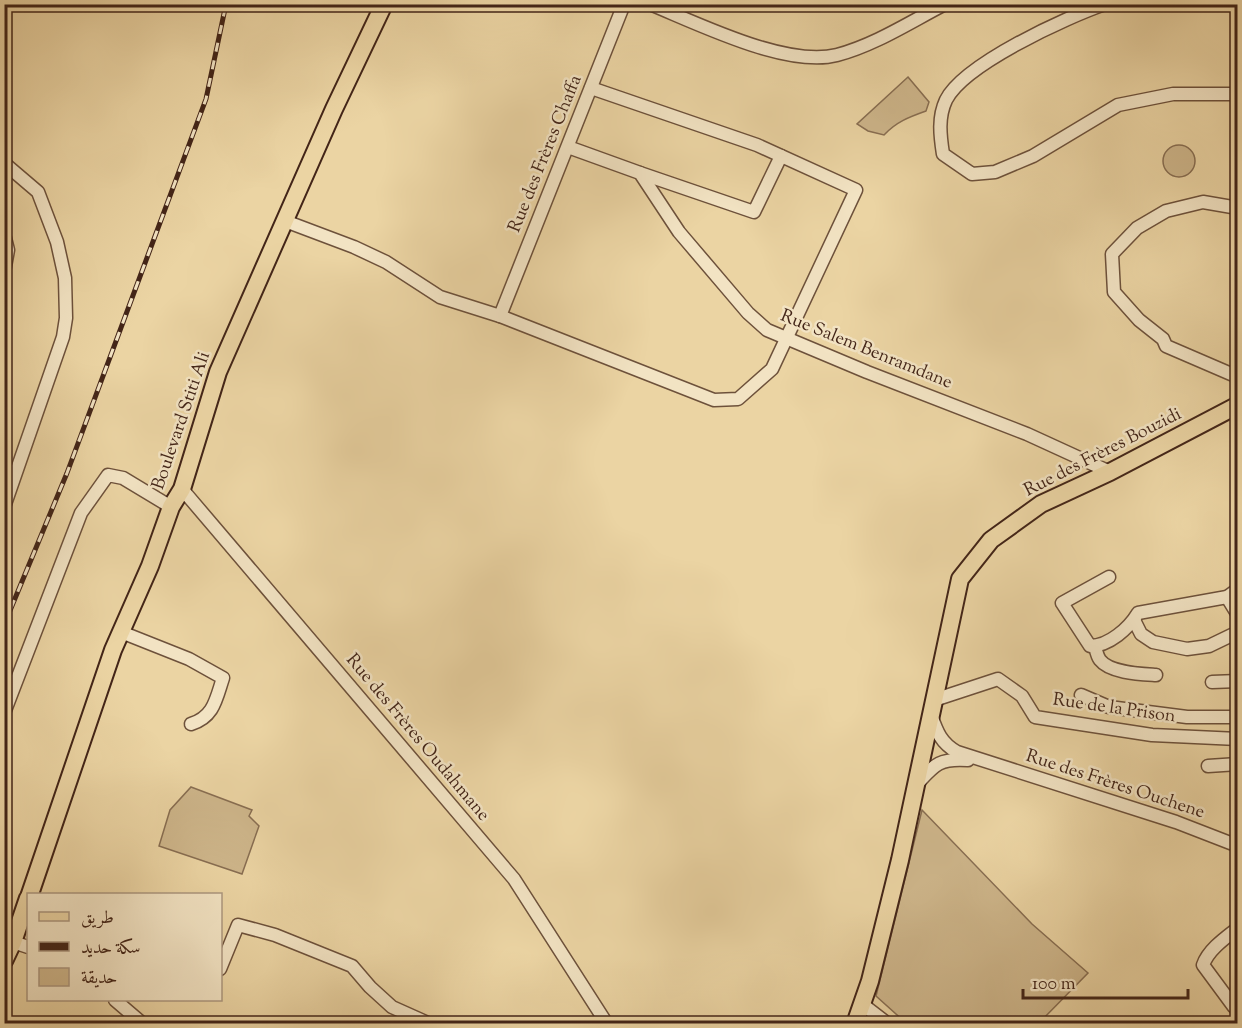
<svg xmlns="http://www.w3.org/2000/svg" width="1242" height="1028" font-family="'Sorts Mill Goudy',Amiri,serif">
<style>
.green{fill:#ceb68b;stroke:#886e52;stroke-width:1.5}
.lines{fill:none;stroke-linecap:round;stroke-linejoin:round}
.minor-casing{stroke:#6d513b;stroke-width:15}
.major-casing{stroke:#432518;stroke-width:20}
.minor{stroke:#f2e3c3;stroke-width:12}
.major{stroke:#ebd4a3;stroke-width:16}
.rail-casing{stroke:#432518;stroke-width:5}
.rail{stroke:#f2e3c3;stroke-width:3;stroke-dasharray:9;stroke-linecap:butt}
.labels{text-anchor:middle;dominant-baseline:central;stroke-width:5;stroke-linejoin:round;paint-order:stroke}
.street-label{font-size:18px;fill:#432518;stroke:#f2e3c3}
</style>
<rect width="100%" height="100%" fill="#ebd4a3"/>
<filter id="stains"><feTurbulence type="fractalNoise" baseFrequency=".00333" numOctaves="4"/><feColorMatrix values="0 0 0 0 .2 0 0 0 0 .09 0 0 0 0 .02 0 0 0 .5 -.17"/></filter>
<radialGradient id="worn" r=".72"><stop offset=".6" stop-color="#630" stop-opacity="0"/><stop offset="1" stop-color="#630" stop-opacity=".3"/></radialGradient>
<!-- green -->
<g class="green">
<path d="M908,77L929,102L926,111C909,117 896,122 884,135L868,131L857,124Z"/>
<circle cx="1179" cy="161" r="16"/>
<path d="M191,787L252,810L249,816L259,826L242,874L159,846L170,810Z"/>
<path d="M922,810L1032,924L1088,973L1039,1023H906L876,996Z"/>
</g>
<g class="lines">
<!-- minor casing -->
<g class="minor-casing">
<g id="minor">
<path d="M650,4C699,24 787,68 837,55C875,45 910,22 945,4"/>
<path d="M1105,4C1067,17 964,64 946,100C938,117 940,135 943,154L972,174L995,172L1033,156L1118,105L1173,94H1238"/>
<path d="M568,147L640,173L679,232L748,313L767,330L867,372L1027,434L1110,472"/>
<path d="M4,163L38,192L57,242L65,278L66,318L63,337L4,507"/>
<path d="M640,173L754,212L781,156"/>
<path d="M1238,208L1203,202L1166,211L1137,228L1112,254L1114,292L1139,320L1163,339L1166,346L1238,377"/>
<path d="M285,221L354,247L386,262L440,297L500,316L714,400L738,399L772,369L856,190L757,145L591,88"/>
<path d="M4,234L8,250L4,272"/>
<path d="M500,316L624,4"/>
<path d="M182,489L514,879L607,1024"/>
<path d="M1109,577L1062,603L1090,646C1109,646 1129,628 1138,613L1227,597L1238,589"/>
<path d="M1227,597L1238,615"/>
<path d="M1134,620L1141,634L1153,642L1187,649L1209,646L1238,632"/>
<path d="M121,632L189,659L223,678C216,699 214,717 191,724"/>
<path d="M1095,646C1096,650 1097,656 1100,660C1110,673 1141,674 1156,675"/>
<path d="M1212,682L1238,681"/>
<path d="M1081,695L1109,707L1187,717H1238"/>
<path d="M934,700L998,679L1022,696L1035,717L1152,735L1238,739"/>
<path d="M4,713L81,513L108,475L123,478L171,507"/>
<path d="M931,715C937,732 941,743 957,752L1176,822L1238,846"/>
<path d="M1208,766L1238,764"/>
<path d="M917,784C935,764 940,758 968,760"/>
<path d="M13,942L28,947"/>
<path d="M220,969L238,925L275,935L352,966L370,987L392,1007L430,1024"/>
<path d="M115,1000L143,1024"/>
<path d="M862,1004L888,1024"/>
<path d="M1234,1007L1203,965C1208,950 1225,938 1238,928"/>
</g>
</g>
<!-- major casing -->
<g class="major-casing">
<g id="major">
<path d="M30,894L113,650L150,566L171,507L182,489L218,372L334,109L384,4"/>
<path d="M4,961L13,942L28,898"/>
<path d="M855,1024L870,981L900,860L960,579L991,540L1041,504L1110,472L1238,405"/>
</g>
</g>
<!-- minor -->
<use href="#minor" class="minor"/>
<!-- major -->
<use href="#major" class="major"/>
<!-- rail casing -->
<g class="rail-casing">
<path id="rail" d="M4,625L67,473L206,99L226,4"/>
</g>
<!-- rail -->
<use href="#rail" class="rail"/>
</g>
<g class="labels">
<!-- street labels -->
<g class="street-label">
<text transform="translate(546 154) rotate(-68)">Rue des Frères Chaffa</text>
<text transform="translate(866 350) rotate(22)">Rue Salem Benramdane</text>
<text transform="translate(182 421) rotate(-71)">Boulevard Stiti Ali</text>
<text transform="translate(1103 453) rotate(-27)">Rue des Frères Bouzidi</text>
<text transform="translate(1114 709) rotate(8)">Rue de la Prison</text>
<text transform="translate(417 738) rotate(50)">Rue des Frères Oudahmane</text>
<text transform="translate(1115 785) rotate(18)">Rue des Frères Ouchene</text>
</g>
</g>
<!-- margin -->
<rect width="1242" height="1028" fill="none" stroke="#ebd4a3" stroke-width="24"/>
<rect x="6" y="6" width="1230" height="1016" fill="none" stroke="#432518" stroke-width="3"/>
<rect x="12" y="12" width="1218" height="1004" fill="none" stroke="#432518" stroke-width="1.5"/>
<!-- legend -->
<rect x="27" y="893" width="195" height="108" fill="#f2e3c3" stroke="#ac977f" stroke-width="1.5"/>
<rect x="39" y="912" width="30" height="9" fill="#ebd4a3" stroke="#ac977f" stroke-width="1.5"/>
<text x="81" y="923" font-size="18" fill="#432518">طريق</text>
<rect x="39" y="942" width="30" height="9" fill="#432518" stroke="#ac977f" stroke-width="1.5"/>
<text x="81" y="953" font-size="18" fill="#432518">سكة حديد</text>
<rect x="39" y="968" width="30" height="18" fill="#ceb68b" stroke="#ac977f" stroke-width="1.5"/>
<text x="81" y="983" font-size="18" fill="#432518">حديقة</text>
<!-- scale -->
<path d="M1023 989v9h165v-9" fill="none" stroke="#432518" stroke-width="3"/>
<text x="1032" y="989" font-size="18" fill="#432518" stroke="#f2e3c3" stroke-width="4.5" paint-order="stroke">100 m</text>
<rect width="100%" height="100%" filter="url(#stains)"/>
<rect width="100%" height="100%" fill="url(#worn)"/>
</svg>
